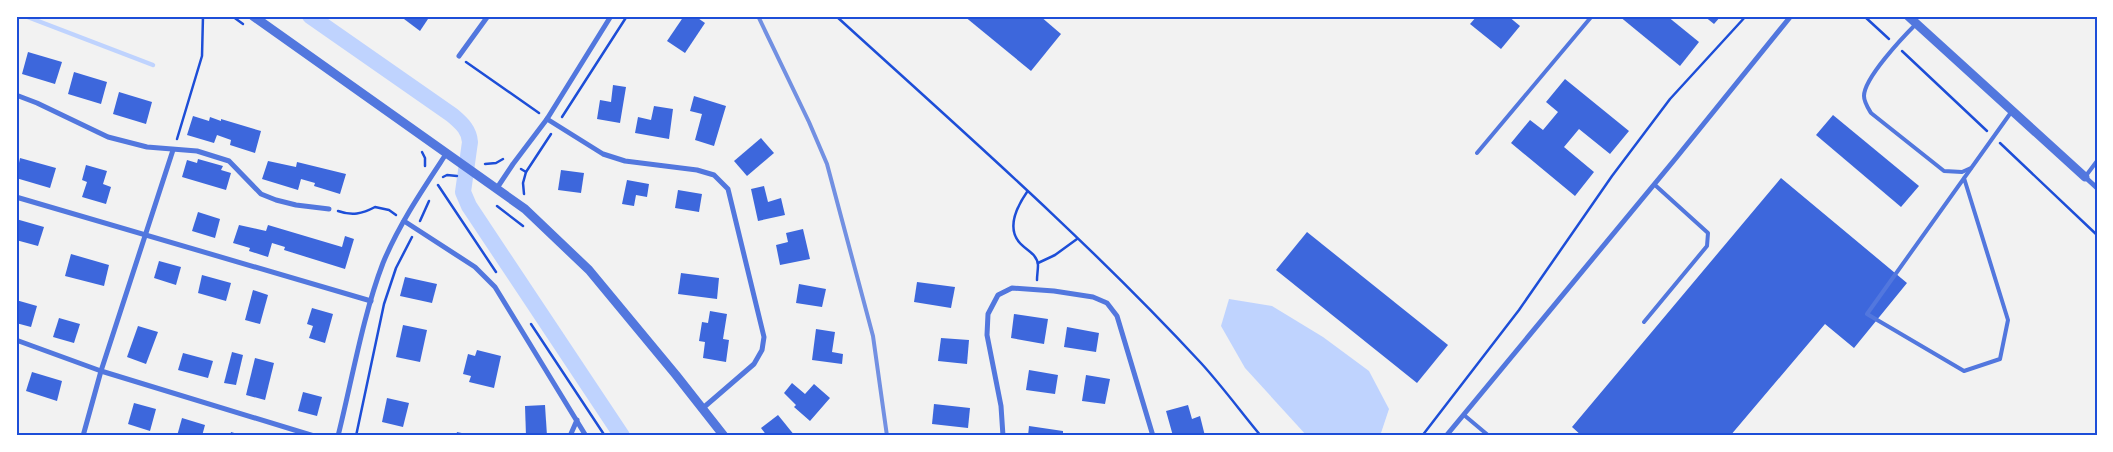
<svg xmlns="http://www.w3.org/2000/svg" width="2113" height="452" font-family="'Playfair Display',serif">
<style>
.water{fill:#bfd3fe}
.lines{fill:none;stroke-linecap:round;stroke-linejoin:round}
.stream{stroke:#bfd3fe;stroke-width:4.5}
.canal{stroke:#bfd3fe;stroke-width:16}
.building{fill:#3d67dc}
.path{stroke:#1d4ed8;stroke-width:2.5}
.service{stroke:#5277de;stroke-width:4}
.minor{stroke:#5277de;stroke-width:5}
.tertiary{stroke:#5277de;stroke-width:9}
.rail{stroke:#7290e2;stroke-width:4}
.neatline{fill:none;stroke:#1d4ed8;stroke-width:2}
</style>
<rect width="100%" height="100%" fill="#f2f2f2"/>
<!-- water -->
<path class="water" d="M1229,299L1272,306L1323,337L1369,371L1389,409L1380,436H1307L1245,368L1221,326Z"/>
<g class="lines">
<!-- stream -->
<path class="stream" d="M25,16L153,65"/>
<!-- canal -->
<path class="canal" d="M310,16L452,115C461,123 469,129 470,142L463,192L469,206L622,436"/>
</g>
<!-- building -->
<g class="building">
<path d="M400,16H430L420,31Z"/>
<path d="M684,16H695L705,23L685,53L667,41Z"/>
<path d="M964,16H1040L1061,34L1031,71Z"/>
<path d="M1477,16H1508L1520,26L1501,49L1470,24Z"/>
<path d="M1619,16H1667L1699,42L1680,66Z"/>
<path d="M1704,16H1721L1714,24Z"/>
<path d="M28,52L62,62L55,84L22,74Z"/>
<path d="M74,72L107,82L101,104L68,94Z"/>
<path d="M1565,79L1629,131L1610,154L1579,129L1564,147L1594,172L1575,196L1511,143L1530,120L1543,130L1558,112L1546,102Z"/>
<path d="M613,85L626,87L620,123L597,119L600,100L611,102Z"/>
<path d="M119,92L152,102L146,124L113,114Z"/>
<path d="M694,96L726,106L714,146L695,140L702,114L690,111Z"/>
<path d="M654,106L673,109L669,139L635,133L638,117L651,120Z"/>
<path d="M1833,115L1919,186L1901,207L1816,135Z"/>
<path d="M193,116L209,121L210,117L221,121V119L261,131L255,153L230,145L231,140L217,135L214,143L187,135Z"/>
<path d="M761,138L774,153L747,176L734,161Z"/>
<path d="M20,158L56,168L50,188L16,178Z"/>
<path d="M198,159L223,166L221,170L231,173L226,190L182,177L187,160L197,163Z"/>
<path d="M268,161L296,167L297,162L346,174L340,194L314,186L315,183L301,179L298,190L262,179Z"/>
<path d="M86,165L107,171L103,184L111,187L106,204L82,197L87,182L82,180Z"/>
<path d="M561,170L584,173L581,193L558,190Z"/>
<path d="M1781,178L1907,283L1854,348L1825,324L1730,436H1582L1572,427Z"/>
<path d="M627,180L649,184L647,197L636,195L634,206L622,204Z"/>
<path d="M764,186L768,202L781,198L785,215L758,221L751,189Z"/>
<path d="M678,190L702,194L699,212L675,208Z"/>
<path d="M198,212L220,219L215,238L192,231Z"/>
<path d="M16,219L44,227L38,246L16,240Z"/>
<path d="M239,225L266,231L268,225L342,247L345,236L354,239L345,269L284,250L285,247L272,243L268,257L249,251L250,248L233,243Z"/>
<path d="M803,229L810,259L780,265L776,245L788,242L786,233Z"/>
<path d="M1307,232L1448,345L1417,383L1276,270Z"/>
<path d="M71,254L109,265L104,286L65,276Z"/>
<path d="M159,261L181,267L176,285L154,278Z"/>
<path d="M681,273L719,278L717,299L678,294Z"/>
<path d="M202,275L231,283L226,301L198,293Z"/>
<path d="M405,277L437,284L432,303L400,296Z"/>
<path d="M917,282L955,287L951,308L914,302Z"/>
<path d="M799,284L826,289L822,307L796,303Z"/>
<path d="M253,290L268,295L260,324L245,320Z"/>
<path d="M16,300L37,306L31,327L16,323Z"/>
<path d="M312,308L333,314L325,343L309,338L313,326L307,324Z"/>
<path d="M710,311L727,314L723,339L729,340L726,362L703,358L705,342L699,341L702,322L708,323Z"/>
<path d="M1014,314L1048,319L1044,344L1011,338Z"/>
<path d="M59,318L80,324L74,343L53,337Z"/>
<path d="M403,325L427,330L420,362L396,357Z"/>
<path d="M138,326L158,332L146,364L127,357Z"/>
<path d="M1067,327L1099,333L1096,352L1064,347Z"/>
<path d="M816,329L835,332L832,352L843,354L842,364L812,360Z"/>
<path d="M941,338L969,340L967,364L938,361Z"/>
<path d="M477,350L501,356L494,388L469,382L471,376L463,374L468,354L475,356Z"/>
<path d="M232,352L243,355L236,385L224,383Z"/>
<path d="M183,353L213,361L208,378L178,370Z"/>
<path d="M255,358L274,363L265,400L246,395Z"/>
<path d="M1029,370L1058,375L1055,394L1026,390Z"/>
<path d="M32,372L62,381L57,401L26,391Z"/>
<path d="M1086,375L1110,379L1105,404L1082,401Z"/>
<path d="M792,383L805,394L814,384L830,398L810,421L794,407L796,405L784,393Z"/>
<path d="M303,392L322,397L317,416L298,411Z"/>
<path d="M387,398L409,403L403,427L382,422Z"/>
<path d="M134,403L156,409L150,431L128,424Z"/>
<path d="M934,404L970,408L968,428L932,424Z"/>
<path d="M545,405L547,436H526L525,406Z"/>
<path d="M1188,405L1192,419L1200,416L1205,436H1173L1166,411Z"/>
<path d="M778,415L795,436H767L761,428Z"/>
<path d="M182,418L205,425L202,436H177Z"/>
<path d="M1029,426L1063,431V436H1028Z"/>
<path d="M231,432L241,435V436H230Z"/>
<path d="M457,432L471,435V436H456Z"/>
</g>
<g class="lines">
<!-- path -->
<g class="path">
<path d="M232,16L243,24"/>
<path d="M836,16C960,129 1087,240 1201,363C1222,386 1241,412 1261,436"/>
<path d="M1864,16L1889,39"/>
<path d="M1902,51L1987,131"/>
<path d="M466,62L539,113"/>
<path d="M562,117L627,16"/>
<path d="M177,139L202,56L203,16"/>
<path d="M2000,143L2097,235"/>
<path d="M422,152L425,158V166"/>
<path d="M485,164L496,163L503,159"/>
<path d="M521,169L526,172L551,134"/>
<path d="M443,177L447,175L457,176"/>
<path d="M438,185L496,272"/>
<path d="M1027,192C1018,205 1006,226 1019,242C1025,250 1037,253 1038,265C1038,270 1037,275 1037,280"/>
<path d="M524,194L523,183L526,172"/>
<path d="M497,206L523,226"/>
<path d="M338,211C352,216 362,214 375,207L389,210L396,215"/>
<path d="M420,221L429,201"/>
<path d="M1038,263L1055,255L1077,239"/>
<path d="M531,324L605,436"/>
<path d="M356,436L384,304L396,268L412,237"/>
<path d="M1422,436L1519,310L1612,176L1670,99L1746,16"/>
</g>
<!-- service -->
<g class="service">
<path d="M1916,24C1903,37 1864,78 1864,96C1864,102 1868,108 1871,113L1944,171L1962,172L1971,168"/>
<path d="M1477,153L1592,16"/>
<path d="M2085,177L2097,161"/>
<path d="M1964,178L2008,320L2000,359L1964,371L1867,314L2012,111"/>
<path d="M1644,322L1707,246L1708,233L1655,185"/>
<path d="M1464,415L1489,436"/>
</g>
<!-- minor -->
<g class="minor">
<path d="M459,56L488,16"/>
<path d="M16,95L37,103L108,137L147,147L197,151L229,161L261,194L276,200L296,205L329,209"/>
<path d="M547,119L603,154L625,161L697,170L714,175L728,189L764,337L762,350L754,364L703,408"/>
<path d="M2085,177L2097,188"/>
<path d="M497,188L513,164L547,119L611,16"/>
<path d="M16,197L371,301"/>
<path d="M404,221L475,267L495,287L586,436"/>
<path d="M16,340L101,371L314,436"/>
<path d="M83,436L101,371L173,150"/>
<path d="M338,436C352,380 363,315 383,263C399,224 423,189 446,154"/>
<path d="M570,436L577,420"/>
<path d="M1003,436L1001,406L987,335L988,314L998,295L1012,288L1054,291L1093,297L1107,303L1117,316L1153,436"/>
<path d="M1446,436L1676,158L1791,16"/>
</g>
<!-- tertiary -->
<g class="tertiary">
<path d="M253,16L525,209L589,270L676,375L724,436"/>
<path d="M1908,16L2085,177"/>
</g>
<!-- rail -->
<path class="rail" d="M758,16L809,122L827,164L873,336L887,436"/>
</g>
<!-- border -->
<rect width="2113" height="452" fill="none" stroke="#ffffff" stroke-width="35"/>
<rect x="18" y="18" width="2078" height="416" class="neatline"/>
</svg>
